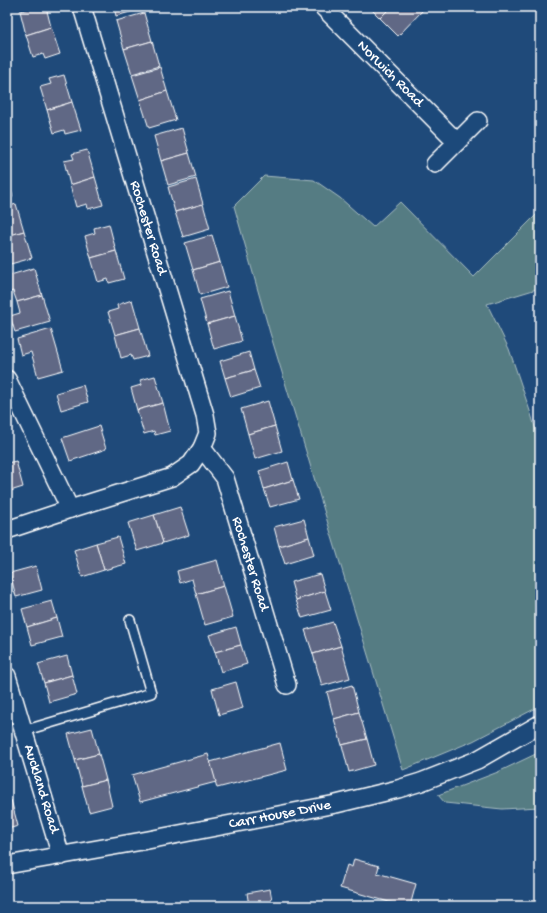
<svg xmlns="http://www.w3.org/2000/svg" width="547" height="913" font-family="'Gochi Hand',sans-serif">
<style>
.green{fill:#547c83;stroke:#aabec1}
.building{fill:#616885;stroke:#fff}
.lines{fill:none;stroke-linecap:round;stroke-linejoin:round}
.lane-casing{stroke:#fff;stroke-width:12}
.street-casing{stroke:#fff;stroke-width:20}
.lane{stroke:#1f4a7a;stroke-width:9}
.street{stroke:#1f4a7a;stroke-width:17}
.labels{text-anchor:middle;dominant-baseline:central;stroke-width:4;stroke-linejoin:round;paint-order:stroke}
.street-label{font-size:15px;fill:#fff;stroke:#1f4a7a}
</style>
<rect width="100%" height="100%" fill="#1f4a7a"/>
<filter id="ink" filterUnits="userSpaceOnUse"><feTurbulence type="fractalNoise" baseFrequency=".025" numOctaves="2"/><feDisplacementMap in="SourceGraphic" scale="8" xChannelSelector="R" yChannelSelector="G"/><feConvolveMatrix kernelMatrix="1 2 1 2 8 2 1 2 1" color-interpolation-filters="sRGB"/></filter>
<g filter="url(#ink)">
<!-- green -->
<g class="green">
<path d="M264,176L314,180L340,198L373,227L400,202L474,277L540,211V288L487,304L509,349L531,414L540,444V706L473,741L403,770L270,333L234,206Z"/>
<path d="M540,752V807L502,809L445,803L438,795L498,772Z"/>
</g>
<!-- building -->
<g class="building">
<path d="M29,7H46L51,27L26,35L20,11L30,9Z"/>
<path d="M114,7H144V8L116,16Z"/>
<path d="M369,7H391L380,18Z"/>
<path d="M391,7H419L423,10L398,36L380,18Z"/>
<path d="M144,13L152,41L124,49L116,21Z"/>
<path d="M51,27L60,54L45,59L43,54L33,57L26,35Z"/>
<path d="M152,41L159,66L132,74L124,49Z"/>
<path d="M160,67L167,91L140,100L132,75Z"/>
<path d="M64,75L72,102L47,110L40,87L51,84L49,79Z"/>
<path d="M167,91L176,120L149,128L140,100Z"/>
<path d="M72,102L81,130L65,134L64,130L54,133L47,110Z"/>
<path d="M182,128L189,153L161,161L154,136Z"/>
<path d="M87,150L95,177L70,185L64,161L74,159L72,154Z"/>
<path d="M189,153L196,177L168,185L161,161Z"/>
<path d="M7,176L13,197L7,199Z"/>
<path d="M95,177L103,205L88,209L87,204L76,207L70,185Z"/>
<path d="M196,179L203,204L175,212L168,187Z"/>
<path d="M16,204L24,231L7,236V207Z"/>
<path d="M203,204L210,229L183,237L175,212Z"/>
<path d="M109,224L116,251L91,258L85,236L95,233L94,228Z"/>
<path d="M24,231L32,258L7,265V236Z"/>
<path d="M212,235L220,262L193,270L185,243Z"/>
<path d="M116,251L124,279L109,283L108,279L98,282L91,258Z"/>
<path d="M220,262L227,287L200,295L193,270Z"/>
<path d="M34,268L42,295L17,302L13,291L7,293V276Z"/>
<path d="M228,291L235,316L207,324L200,299Z"/>
<path d="M42,295L50,322L15,332L10,316L20,313L17,302Z"/>
<path d="M132,300L140,328L115,335L108,312L118,309L117,305Z"/>
<path d="M235,316L242,341L214,349L207,324Z"/>
<path d="M140,328L148,356L133,360L131,355L121,358L115,335Z"/>
<path d="M51,329L63,370L38,377L31,352L21,355L17,339Z"/>
<path d="M249,352L254,370L225,378L220,361Z"/>
<path d="M254,370L260,388L231,397L225,378Z"/>
<path d="M155,376L163,403L137,410L131,388L141,385L140,380Z"/>
<path d="M83,385L88,402L61,410L56,393Z"/>
<path d="M268,401L275,426L248,434L241,409Z"/>
<path d="M163,403L170,431L155,435L154,431L144,434L137,410Z"/>
<path d="M99,426L106,449L70,461L62,438Z"/>
<path d="M275,426L282,451L255,459L248,434Z"/>
<path d="M16,461L23,487L7,492V463Z"/>
<path d="M288,462L293,480L264,489L259,471Z"/>
<path d="M293,480L299,499L270,507L264,489Z"/>
<path d="M180,507L189,535L163,543L154,515Z"/>
<path d="M154,515L163,543L137,551L128,523Z"/>
<path d="M304,519L309,537L279,546L274,527Z"/>
<path d="M118,537L126,564L104,570L96,543Z"/>
<path d="M309,537L314,555L285,564L279,546Z"/>
<path d="M96,543L104,570L82,577L74,550Z"/>
<path d="M217,560L224,586L196,594L192,579L180,583L177,571Z"/>
<path d="M36,566L42,590L16,597L10,573Z"/>
<path d="M320,574L325,591L296,600L291,582Z"/>
<path d="M224,586L233,617L205,625L196,594Z"/>
<path d="M325,591L331,610L302,618L296,600Z"/>
<path d="M52,601L57,618L27,627L22,609Z"/>
<path d="M57,618L62,637L32,645L27,627Z"/>
<path d="M333,622L341,646L313,654L305,630Z"/>
<path d="M236,627L241,645L215,652L209,635Z"/>
<path d="M241,645L247,664L221,672L215,652Z"/>
<path d="M341,646L350,678L322,686L313,654Z"/>
<path d="M67,656L72,675L44,683L38,664Z"/>
<path d="M72,675L77,694L49,702L44,683Z"/>
<path d="M236,682L243,708L219,715L212,689Z"/>
<path d="M352,685L359,712L334,719L327,692Z"/>
<path d="M359,712L367,739L342,745L334,719Z"/>
<path d="M92,728L99,754L75,760L68,734Z"/>
<path d="M367,739L374,765L349,772L342,745Z"/>
<path d="M280,743L287,770L217,788L210,762Z"/>
<path d="M99,754L106,780L82,786L75,760Z"/>
<path d="M208,754L216,782L140,802L132,775Z"/>
<path d="M106,780L112,806L89,812L82,786Z"/>
<path d="M11,800L18,826L8,829L11,839L7,840V802Z"/>
<path d="M354,859L379,866L377,873L416,884L410,906H403L340,888L347,865L352,867Z"/>
<path d="M270,889L273,906H249L247,893Z"/>
<path d="M178,903L179,906H161Z"/>
</g>
<g class="lines">
<!-- lane casing -->
<g class="lane-casing">
<path id="lane" d="M23,731L151,693L130,620"/>
</g>
<!-- street casing -->
<g class="street-casing">
<g id="street">
<path d="M323,7L457,142"/>
<path d="M435,164L478,121"/>
<path d="M7,379L70,509"/>
<path d="M202,448L225,478L287,685"/>
<path d="M7,530L70,509L172,477L191,464L202,448L208,433L205,415L82,7"/>
<path d="M7,676L61,856"/>
<path d="M7,865L148,840L336,804L398,789L421,782L477,760L540,724"/>
</g>
</g>
<!-- lane -->
<use href="#lane" class="lane"/>
<!-- street -->
<use href="#street" class="street"/>
</g>
</g>
<g class="labels">
<!-- street labels -->
<g class="street-label">
<text transform="translate(390 74) rotate(45)">Norwich Road</text>
<text transform="translate(148 228) rotate(73)">Rochester Road</text>
<text transform="translate(250 564) rotate(73)">Rochester Road</text>
<text transform="translate(41 789) rotate(73)">Auckland Road</text>
<text transform="translate(280 815) rotate(-11)">Carr House Drive</text>
</g>
</g>
<!-- margin -->
<rect width="547" height="913" fill="none" stroke="#1f4a7a" stroke-width="24"/>
<rect x="12" y="12" width="523" height="889" fill="none" stroke="#fff" stroke-width="1.5" filter="url(#ink)"/>
</svg>
